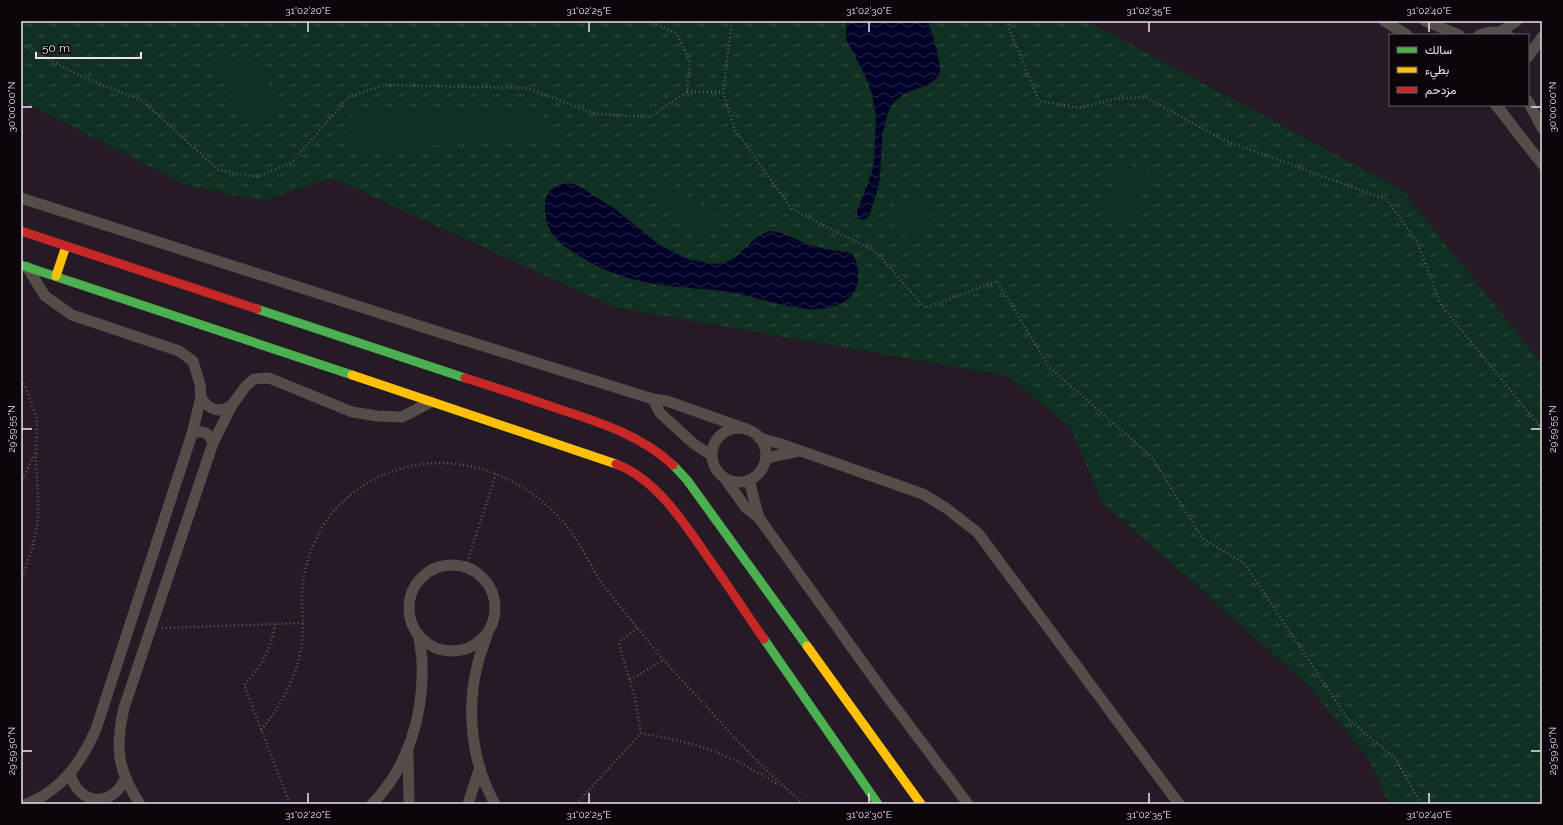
<svg xmlns="http://www.w3.org/2000/svg" width="1563" height="825" font-family="Raleway,Vazirmatn,sans-serif">
<style>
.grass{fill:url(#grass-tufts)}
.park{fill:#103022}
.water{fill:url(#water-waves)}
.lines{fill:none;stroke-linecap:round;stroke-linejoin:round}
.path{stroke:#615959;stroke-width:2.5;stroke-dasharray:1 3;stroke-linecap:butt}
.street{stroke:#554d49;stroke-width:11}
.fast{stroke:#4caf50;stroke-width:9}
.slow{stroke:#ffc107;stroke-width:9}
.jam{stroke:#c62828;stroke-width:9}
.ticks{fill:none;stroke:#efe0ed;stroke-width:1.5}
.neatline{fill:none;stroke:#efe0ed;stroke-width:1.5}
.ticks-label{font-size:10px;text-anchor:middle;fill:#efe0ed}
</style>
<defs>
<pattern id="grass-tufts" width="24" height="20" patternUnits="userSpaceOnUse"><rect width="24" height="20" fill="#103022"/><path d="M3 7l-1-3M5 7V3M7 7l1-3M15 17l-1-3M17 17v-4M19 17l1-3" fill="none" stroke="#334e42"/></pattern>
<pattern id="water-waves" width="16" height="10" patternUnits="userSpaceOnUse"><rect width="16" height="10" fill="#030229"/><path d="M0 5q4-4 8 0t8 0" fill="none" stroke="#282748"/></pattern>
</defs>
<rect width="100%" height="100%" fill="#251a25"/>
<!-- grass -->
<path class="grass" d="M21,21H1087L1402,190L1542,364V804H1389L1369,759L1307,684L1102,502L1071,428L1008,376L614,307L332,178L262,201L186,185L21,101Z"/>
<!-- park -->
<g class="park">
<path d="M247,60L288,107L253,130L212,63Z"/>
<path d="M541,108L550,139L351,150V109Z"/>
<path d="M1124,161L1147,174L1135,223L1103,217Z"/>
<path d="M664,177L723,222L703,244L654,202Z"/>
<path d="M894,200L921,203L930,214L909,240L893,223Z"/>
</g>
<!-- water -->
<g class="water">
<path d="M846,21H928C932,35 938,51 940,65C942,84 921,87 908,92C898,97 891,104 888,114C880,133 882,157 880,177C878,190 873,203 869,216C866,219 864,220 859,219L857,217V212L871,175L874,163L876,116L872,94L864,73L846,39Z"/>
<path d="M565,183L577,185L615,209L661,246L690,260L716,264L728,262L739,254L758,236L770,231L779,232L807,244L824,249L852,253C858,262 860,274 857,285C852,305 825,311 806,309C779,306 751,295 723,291C709,289 695,289 681,287C641,284 608,275 575,253C556,241 544,229 545,205C545,192 554,185 565,183Z"/>
</g>
<g class="lines">
<!-- path -->
<g class="path">
<path d="M732,21L723,92L735,130L792,209L876,252L925,308L997,281L1049,367L1151,456L1202,538L1245,564L1347,718L1396,759L1421,804"/>
<path d="M1006,21L1039,101L1081,108L1114,99L1145,97L1222,139L1387,200L1417,242L1441,305L1542,429"/>
<path d="M21,44L78,75L143,101L218,170L258,177L292,162L349,97L384,85L527,88L596,114L649,117L687,92L690,62L677,34L650,21"/>
<path d="M687,92H723"/>
<path d="M21,380L26,388L37,419L36,460L38,495V520L33,545L21,582"/>
<path d="M21,483L36,451"/>
<path d="M466,566L496,474"/>
<path d="M275,624C270,651 263,665 244,685L290,804"/>
<path d="M162,628L304,623"/>
<path d="M637,628L620,641L619,645L635,697L641,733"/>
<path d="M630,680L663,660"/>
<path d="M261,730C282,704 297,677 302,644C302,637 303,629 303,622C303,612 301,602 302,592C304,563 315,534 333,512C356,485 389,468 424,464C479,457 536,486 569,529C582,546 591,567 603,585C622,609 641,633 661,657C675,673 690,689 705,705C737,741 767,773 804,804"/>
<path d="M641,733C666,738 692,743 716,752C738,761 758,772 778,784"/>
<path d="M576,804L641,733"/>
</g>
<!-- street -->
<g class="street">
<path d="M1384,21L1407,35"/>
<path d="M1425,21L1459,35"/>
<path d="M1500,32L1517,21"/>
<path d="M1479,35C1489,31 1498,31 1508,35"/>
<path d="M1528,57L1542,37"/>
<path d="M1528,101L1542,128"/>
<path d="M1496,105L1542,164"/>
<path d="M21,198L448,335L653,399L667,401L746,429"/>
<path d="M201,397C208,410 219,414 232,405"/>
<path d="M653,399L660,413L694,444L711,455"/>
<circle cx="739" cy="455" r="27"/>
<path d="M192,434C202,429 210,433 213,443"/>
<path d="M759,438L781,444L923,494L946,508L978,533L1179,804"/>
<path d="M766,458L799,451"/>
<path d="M726,480L746,508L759,518L878,684L968,804"/>
<path d="M749,480L759,518"/>
<circle cx="452" cy="608" r="43"/>
<path d="M487,635C484,645 479,656 477,667C466,711 472,764 495,804"/>
<path d="M408,751L409,804"/>
<path d="M70,773C78,805 111,809 125,779"/>
<path d="M26,804C32,802 37,799 43,796C69,780 84,756 96,729L192,434L201,397L200,384L193,361L179,351L72,315L45,296L27,267"/>
<path d="M140,804C117,770 115,747 124,708L213,443L232,405L245,387L254,379L269,378L352,412L377,416L402,417L431,402"/>
<path d="M372,804C408,768 424,714 422,664C422,654 420,644 418,634"/>
<path d="M468,804L480,767"/>
</g>
<!-- fast -->
<g class="fast">
<path d="M21,265L352,375"/>
<path d="M257,309L465,378"/>
<path d="M673,465L687,480L807,646"/>
<path d="M764,639L878,804"/>
</g>
<!-- slow -->
<g class="slow">
<path d="M56,276L66,246"/>
<path d="M352,375L616,464"/>
<path d="M807,646L921,804"/>
</g>
<!-- jam -->
<g class="jam">
<path d="M21,231L257,309"/>
<path d="M465,378C495,387 524,397 553,407C595,421 640,434 673,465"/>
<path d="M616,464C659,480 688,529 714,566C731,590 747,615 764,639"/>
</g>
</g>
<!-- ticks -->
<path class="ticks" d="M308,22V32M589,22V32M869,22V32M1149,22V32M1429,22V32M22,107H32M1531,107H1541M22,429H32M1531,429H1541M22,751H32M1531,751H1541M308,793V803M589,793V803M869,793V803M1149,793V803M1429,793V803"/>
<!-- border -->
<rect width="1563" height="825" fill="none" stroke="#0d050c" stroke-width="44"/>
<!-- legend -->
<rect x="1389" y="34" width="140" height="72" fill="#0d050c" stroke="#675d66"/>
<rect x="1397" y="47" width="20" height="6" fill="#4caf50" stroke="#675d66"/>
<text x="1425" y="54" font-size="12" fill="#efe0ed">سالك</text>
<rect x="1397" y="67" width="20" height="6" fill="#ffc107" stroke="#675d66"/>
<text x="1425" y="74" font-size="12" fill="#efe0ed">بطيء</text>
<rect x="1397" y="87" width="20" height="6" fill="#c62828" stroke="#675d66"/>
<text x="1425" y="94" font-size="12" fill="#efe0ed">مزدحم</text>
<!-- scale -->
<path d="M36 52v6h105v-6" fill="none" stroke="#efe0ed" stroke-width="2"/>
<text x="42" y="52" font-size="12" fill="#efe0ed" stroke="#0d050c" stroke-width="3" paint-order="stroke">50 m</text>
<rect x="22" y="22" width="1519" height="781" class="neatline"/>
<g class="ticks-label">
<text x="308" y="14">31°02'20"E</text>
<text x="589" y="14">31°02'25"E</text>
<text x="869" y="14">31°02'30"E</text>
<text x="1149" y="14">31°02'35"E</text>
<text x="1429" y="14">31°02'40"E</text>
<text transform="translate(11 107) rotate(-90)" y="4">30°00'00"N</text>
<text transform="translate(1552 107) rotate(-90)" y="4">30°00'00"N</text>
<text transform="translate(11 429) rotate(-90)" y="4">29°59'55"N</text>
<text transform="translate(1552 429) rotate(-90)" y="4">29°59'55"N</text>
<text transform="translate(11 751) rotate(-90)" y="4">29°59'50"N</text>
<text transform="translate(1552 751) rotate(-90)" y="4">29°59'50"N</text>
<text x="308" y="818">31°02'20"E</text>
<text x="589" y="818">31°02'25"E</text>
<text x="869" y="818">31°02'30"E</text>
<text x="1149" y="818">31°02'35"E</text>
<text x="1429" y="818">31°02'40"E</text>
</g>
</svg>
